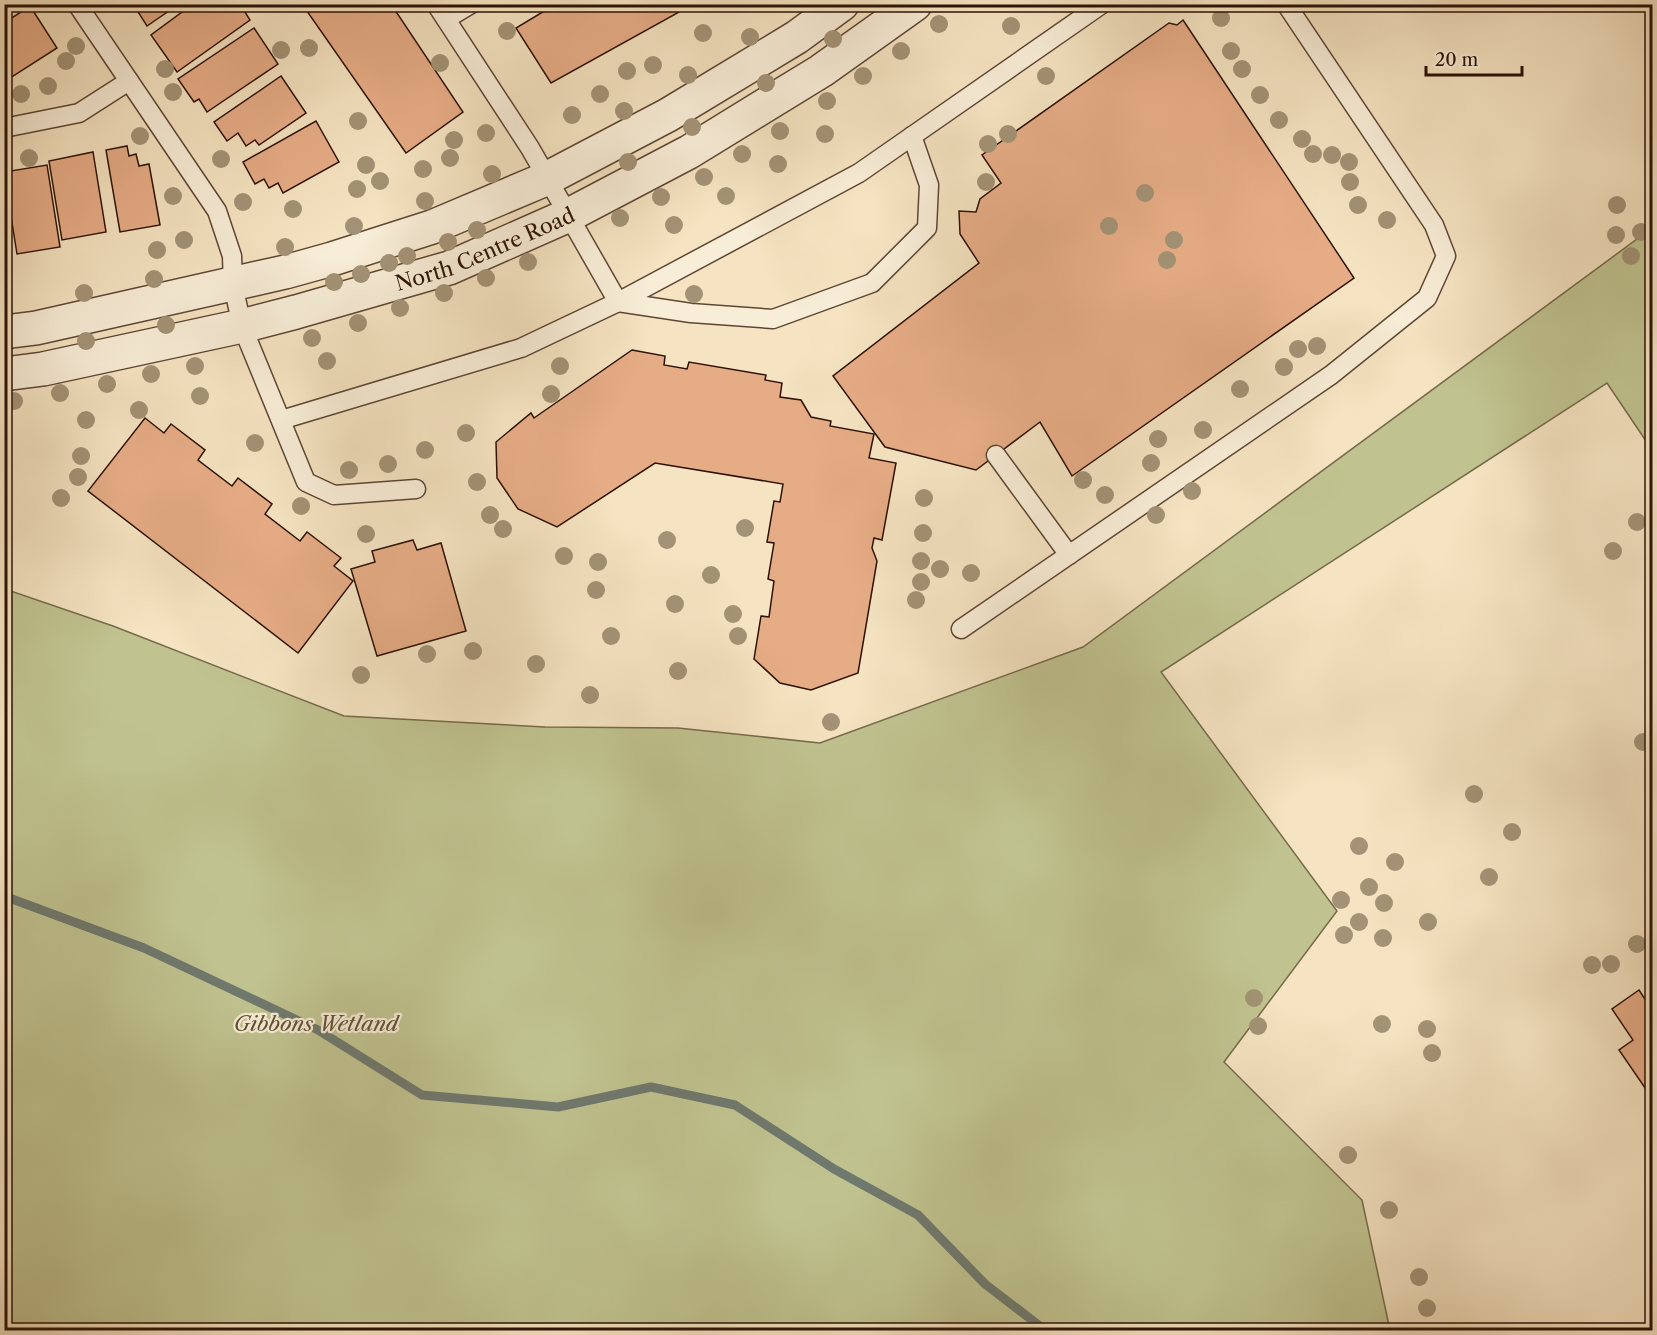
<svg xmlns="http://www.w3.org/2000/svg" width="1657" height="1335" font-family="'Libre Caslon Text',serif">
<style>
.green{fill:#c0c390;stroke:#766a4b;stroke-width:1.5}
.lines{fill:none;stroke-linecap:round;stroke-linejoin:round}
.stream{stroke:#6f796e;stroke-width:9}
.building{fill:#e6ac86;stroke:#2c1206;stroke-width:1.5}
.service-casing{stroke:#5e4635;stroke-width:21}
.tertiary-casing{stroke:#5e4635;stroke-width:36}
.service{stroke:#f8edd7;stroke-width:18}
.tertiary{stroke:#f8edd7;stroke-width:33}
.tree{fill:#a39275}
.labels{text-anchor:middle;dominant-baseline:central;stroke-width:4.5;stroke-linejoin:round;paint-order:stroke}
.street-label{font-size:21px;fill:#2c1206;stroke:#f8edd7}
.park-label{font-size:21px;font-style:italic;fill:#605036;stroke:#f8edd7}
</style>
<rect width="100%" height="100%" fill="#f5e3c1"/>
<filter id="stains"><feTurbulence type="fractalNoise" baseFrequency=".00333" numOctaves="4"/><feColorMatrix values="0 0 0 0 .2 0 0 0 0 .09 0 0 0 0 .02 0 0 0 .5 -.17"/></filter>
<radialGradient id="worn" r=".72"><stop offset=".6" stop-color="#630" stop-opacity="0"/><stop offset="1" stop-color="#630" stop-opacity=".3"/></radialGradient>
<!-- green -->
<path class="green" d="M1652,228V450L1607,383L1161,672L1337,911L1224,1062L1362,1200L1390,1330H5V589L113,626L344,716L545,727L678,728L820,743L1083,647Z"/>
<g class="lines">
<!-- stream -->
<path class="stream" d="M4,896L144,948L318,1030L422,1095L558,1107L651,1087L735,1105L834,1169L918,1215L985,1284L1045,1330"/>
</g>
<!-- building -->
<g class="building">
<path d="M133,4H179L147,26Z"/>
<path d="M193,4H240L250,20L177,72L151,35Z"/>
<path d="M302,4H391L463,112L406,153Z"/>
<path d="M556,4H677L681,11L551,83L516,28Z"/>
<path d="M30,6L57,48L4,82V23Z"/>
<path d="M1183,20L1354,278L1072,476L1040,422L976,470L885,447L833,376L979,263L960,234L959,211L976,212L980,199L1001,183L982,155L1169,23L1177,25Z"/>
<path d="M254,28L278,64L207,112L199,99L194,102L178,79Z"/>
<path d="M281,76L306,113L259,145L255,140L246,146L238,133L227,141L214,122Z"/>
<path d="M316,121L339,162L283,193L278,183L269,188L264,179L255,184L243,162Z"/>
<path d="M127,146L129,156L136,154L139,166L149,164L160,225L120,232L106,150Z"/>
<path d="M93,152L106,232L62,240L49,161Z"/>
<path d="M47,165L60,247L17,254L4,172Z"/>
<path d="M4,215L11,251L4,252Z"/>
<path d="M632,350L665,356L664,365L687,369L689,362L766,375L765,380L782,383L780,397L801,400L811,417L831,421L830,426L874,434L869,458L896,463L882,540L874,538L872,548L877,561L858,673L811,690L780,683L754,659L761,616L769,617L774,581L768,579L774,543L767,542L774,501L780,502L783,484L655,463L557,527L518,509L497,478L496,442L531,413L534,418Z"/>
<path d="M145,418L164,433L171,424L205,450L198,460L232,486L238,478L272,504L265,514L300,541L307,532L341,558L334,566L353,581L298,653L88,491Z"/>
<path d="M413,540L417,550L441,543L466,631L377,656L351,569L375,562L372,551Z"/>
<path d="M1639,990L1652,1010V1098L1619,1050L1633,1040L1612,1009Z"/>
</g>
<g class="lines">
<!-- service casing -->
<g class="service-casing">
<g id="service">
<path d="M77,4L217,211L232,256L233,285L242,326L306,482L334,495L416,489"/>
<path d="M436,4L530,148L618,302L691,313L773,319L872,283L927,228L929,185L912,136"/>
<path d="M446,19L471,4"/>
<path d="M4,128L79,113L129,81"/>
<path d="M281,420L521,348L618,302L859,173L1102,4"/>
<path d="M996,455L1069,555"/>
<path d="M961,629L1331,375L1427,298L1446,256L1434,225L1286,4"/>
</g>
</g>
<!-- tertiary casing -->
<g class="tertiary-casing">
<g id="tertiary">
<path d="M4,332L36,328L285,272L332,259L432,227L548,178L668,115L797,37L842,4"/>
<path id="s1" d="M4,374L43,369L242,326L296,312L449,268L569,215L689,152L821,71L915,4"/>
</g>
</g>
<!-- service -->
<use href="#service" class="service"/>
<!-- tertiary -->
<use href="#tertiary" class="tertiary"/>
</g>
<!-- trees -->
<g class="tree">
<circle cx="1221" cy="18" r="9"/>
<circle cx="939" cy="24" r="9"/>
<circle cx="1011" cy="26" r="9"/>
<circle cx="507" cy="31" r="9"/>
<circle cx="703" cy="33" r="9"/>
<circle cx="750" cy="37" r="9"/>
<circle cx="833" cy="39" r="9"/>
<circle cx="76" cy="46" r="9"/>
<circle cx="309" cy="48" r="9"/>
<circle cx="281" cy="50" r="9"/>
<circle cx="901" cy="51" r="9"/>
<circle cx="1231" cy="51" r="9"/>
<circle cx="66" cy="61" r="9"/>
<circle cx="440" cy="63" r="9"/>
<circle cx="653" cy="65" r="9"/>
<circle cx="165" cy="69" r="9"/>
<circle cx="1242" cy="69" r="9"/>
<circle cx="627" cy="71" r="9"/>
<circle cx="688" cy="75" r="9"/>
<circle cx="863" cy="76" r="9"/>
<circle cx="1046" cy="76" r="9"/>
<circle cx="766" cy="83" r="9"/>
<circle cx="48" cy="86" r="9"/>
<circle cx="173" cy="92" r="9"/>
<circle cx="21" cy="94" r="9"/>
<circle cx="600" cy="94" r="9"/>
<circle cx="1260" cy="95" r="9"/>
<circle cx="827" cy="101" r="9"/>
<circle cx="624" cy="111" r="9"/>
<circle cx="572" cy="115" r="9"/>
<circle cx="1279" cy="120" r="9"/>
<circle cx="358" cy="121" r="9"/>
<circle cx="692" cy="127" r="9"/>
<circle cx="780" cy="131" r="9"/>
<circle cx="486" cy="133" r="9"/>
<circle cx="825" cy="134" r="9"/>
<circle cx="1008" cy="134" r="9"/>
<circle cx="140" cy="136" r="9"/>
<circle cx="1302" cy="139" r="9"/>
<circle cx="454" cy="140" r="9"/>
<circle cx="988" cy="144" r="9"/>
<circle cx="742" cy="154" r="9"/>
<circle cx="1313" cy="154" r="9"/>
<circle cx="1332" cy="155" r="9"/>
<circle cx="29" cy="158" r="9"/>
<circle cx="450" cy="158" r="9"/>
<circle cx="221" cy="159" r="9"/>
<circle cx="628" cy="162" r="9"/>
<circle cx="1349" cy="162" r="9"/>
<circle cx="778" cy="164" r="9"/>
<circle cx="366" cy="165" r="9"/>
<circle cx="423" cy="169" r="9"/>
<circle cx="492" cy="174" r="9"/>
<circle cx="704" cy="177" r="9"/>
<circle cx="380" cy="181" r="9"/>
<circle cx="986" cy="182" r="9"/>
<circle cx="1350" cy="182" r="9"/>
<circle cx="357" cy="189" r="9"/>
<circle cx="1145" cy="193" r="9"/>
<circle cx="173" cy="196" r="9"/>
<circle cx="726" cy="196" r="9"/>
<circle cx="661" cy="197" r="9"/>
<circle cx="425" cy="201" r="9"/>
<circle cx="243" cy="202" r="9"/>
<circle cx="1358" cy="205" r="9"/>
<circle cx="1617" cy="205" r="9"/>
<circle cx="293" cy="209" r="9"/>
<circle cx="620" cy="218" r="9"/>
<circle cx="1387" cy="220" r="9"/>
<circle cx="674" cy="225" r="9"/>
<circle cx="354" cy="226" r="9"/>
<circle cx="1109" cy="226" r="9"/>
<circle cx="477" cy="230" r="9"/>
<circle cx="1641" cy="232" r="9"/>
<circle cx="1616" cy="235" r="9"/>
<circle cx="184" cy="240" r="9"/>
<circle cx="1174" cy="240" r="9"/>
<circle cx="448" cy="242" r="9"/>
<circle cx="285" cy="247" r="9"/>
<circle cx="157" cy="250" r="9"/>
<circle cx="407" cy="256" r="9"/>
<circle cx="1631" cy="256" r="9"/>
<circle cx="1167" cy="260" r="9"/>
<circle cx="528" cy="262" r="9"/>
<circle cx="389" cy="263" r="9"/>
<circle cx="361" cy="274" r="9"/>
<circle cx="486" cy="278" r="9"/>
<circle cx="154" cy="279" r="9"/>
<circle cx="334" cy="282" r="9"/>
<circle cx="84" cy="293" r="9"/>
<circle cx="444" cy="293" r="9"/>
<circle cx="694" cy="294" r="9"/>
<circle cx="400" cy="308" r="9"/>
<circle cx="358" cy="323" r="9"/>
<circle cx="166" cy="325" r="9"/>
<circle cx="312" cy="338" r="9"/>
<circle cx="86" cy="341" r="9"/>
<circle cx="1317" cy="346" r="9"/>
<circle cx="1298" cy="349" r="9"/>
<circle cx="327" cy="361" r="9"/>
<circle cx="195" cy="366" r="9"/>
<circle cx="560" cy="366" r="9"/>
<circle cx="1284" cy="367" r="9"/>
<circle cx="151" cy="374" r="9"/>
<circle cx="107" cy="384" r="9"/>
<circle cx="1240" cy="389" r="9"/>
<circle cx="60" cy="393" r="9"/>
<circle cx="551" cy="394" r="9"/>
<circle cx="200" cy="396" r="9"/>
<circle cx="14" cy="401" r="9"/>
<circle cx="139" cy="410" r="9"/>
<circle cx="86" cy="420" r="9"/>
<circle cx="1203" cy="430" r="9"/>
<circle cx="466" cy="433" r="9"/>
<circle cx="1158" cy="439" r="9"/>
<circle cx="255" cy="443" r="9"/>
<circle cx="425" cy="450" r="9"/>
<circle cx="81" cy="456" r="9"/>
<circle cx="1151" cy="463" r="9"/>
<circle cx="388" cy="464" r="9"/>
<circle cx="349" cy="470" r="9"/>
<circle cx="78" cy="477" r="9"/>
<circle cx="1083" cy="480" r="9"/>
<circle cx="477" cy="482" r="9"/>
<circle cx="1192" cy="491" r="9"/>
<circle cx="1105" cy="495" r="9"/>
<circle cx="61" cy="498" r="9"/>
<circle cx="924" cy="498" r="9"/>
<circle cx="301" cy="506" r="9"/>
<circle cx="490" cy="515" r="9"/>
<circle cx="1156" cy="515" r="9"/>
<circle cx="1637" cy="522" r="9"/>
<circle cx="745" cy="528" r="9"/>
<circle cx="503" cy="529" r="9"/>
<circle cx="923" cy="533" r="9"/>
<circle cx="366" cy="534" r="9"/>
<circle cx="667" cy="540" r="9"/>
<circle cx="1613" cy="551" r="9"/>
<circle cx="564" cy="556" r="9"/>
<circle cx="921" cy="561" r="9"/>
<circle cx="598" cy="562" r="9"/>
<circle cx="940" cy="569" r="9"/>
<circle cx="971" cy="573" r="9"/>
<circle cx="711" cy="575" r="9"/>
<circle cx="921" cy="582" r="9"/>
<circle cx="596" cy="590" r="9"/>
<circle cx="916" cy="600" r="9"/>
<circle cx="675" cy="604" r="9"/>
<circle cx="733" cy="614" r="9"/>
<circle cx="611" cy="636" r="9"/>
<circle cx="738" cy="636" r="9"/>
<circle cx="473" cy="651" r="9"/>
<circle cx="427" cy="654" r="9"/>
<circle cx="536" cy="664" r="9"/>
<circle cx="678" cy="671" r="9"/>
<circle cx="361" cy="675" r="9"/>
<circle cx="590" cy="695" r="9"/>
<circle cx="831" cy="722" r="9"/>
<circle cx="1643" cy="742" r="9"/>
<circle cx="1474" cy="794" r="9"/>
<circle cx="1512" cy="832" r="9"/>
<circle cx="1359" cy="846" r="9"/>
<circle cx="1395" cy="862" r="9"/>
<circle cx="1489" cy="877" r="9"/>
<circle cx="1369" cy="887" r="9"/>
<circle cx="1341" cy="900" r="9"/>
<circle cx="1384" cy="903" r="9"/>
<circle cx="1359" cy="922" r="9"/>
<circle cx="1428" cy="922" r="9"/>
<circle cx="1344" cy="935" r="9"/>
<circle cx="1383" cy="938" r="9"/>
<circle cx="1637" cy="944" r="9"/>
<circle cx="1611" cy="964" r="9"/>
<circle cx="1592" cy="965" r="9"/>
<circle cx="1254" cy="998" r="9"/>
<circle cx="1382" cy="1024" r="9"/>
<circle cx="1258" cy="1026" r="9"/>
<circle cx="1427" cy="1029" r="9"/>
<circle cx="1432" cy="1053" r="9"/>
<circle cx="1348" cy="1155" r="9"/>
<circle cx="1389" cy="1210" r="9"/>
<circle cx="1419" cy="1277" r="9"/>
<circle cx="1427" cy="1308" r="9"/>
</g>
<g class="labels">
<!-- street labels -->
<g class="street-label">
<text stroke="none"><textPath href="#s1" startOffset="498">North Centre Road</textPath></text>
</g>
<!-- park labels -->
<g class="park-label">
<text x="316" y="1023">Gibbons Wetland</text>
</g>
</g>
<!-- margin -->
<rect width="1657" height="1335" fill="none" stroke="#f5e3c1" stroke-width="24"/>
<rect x="6" y="6" width="1645" height="1323" fill="none" stroke="#2c1206" stroke-width="3"/>
<rect x="12" y="12" width="1633" height="1311" fill="none" stroke="#2c1206" stroke-width="1.5"/>
<!-- scale -->
<path d="M1426 66v9h96v-9" fill="none" stroke="#2c1206" stroke-width="3"/>
<text x="1435" y="66" font-size="18" fill="#2c1206" stroke="#f8edd7" stroke-width="4.5" paint-order="stroke">20 m</text>
<rect width="100%" height="100%" filter="url(#stains)"/>
<rect width="100%" height="100%" fill="url(#worn)"/>
</svg>
